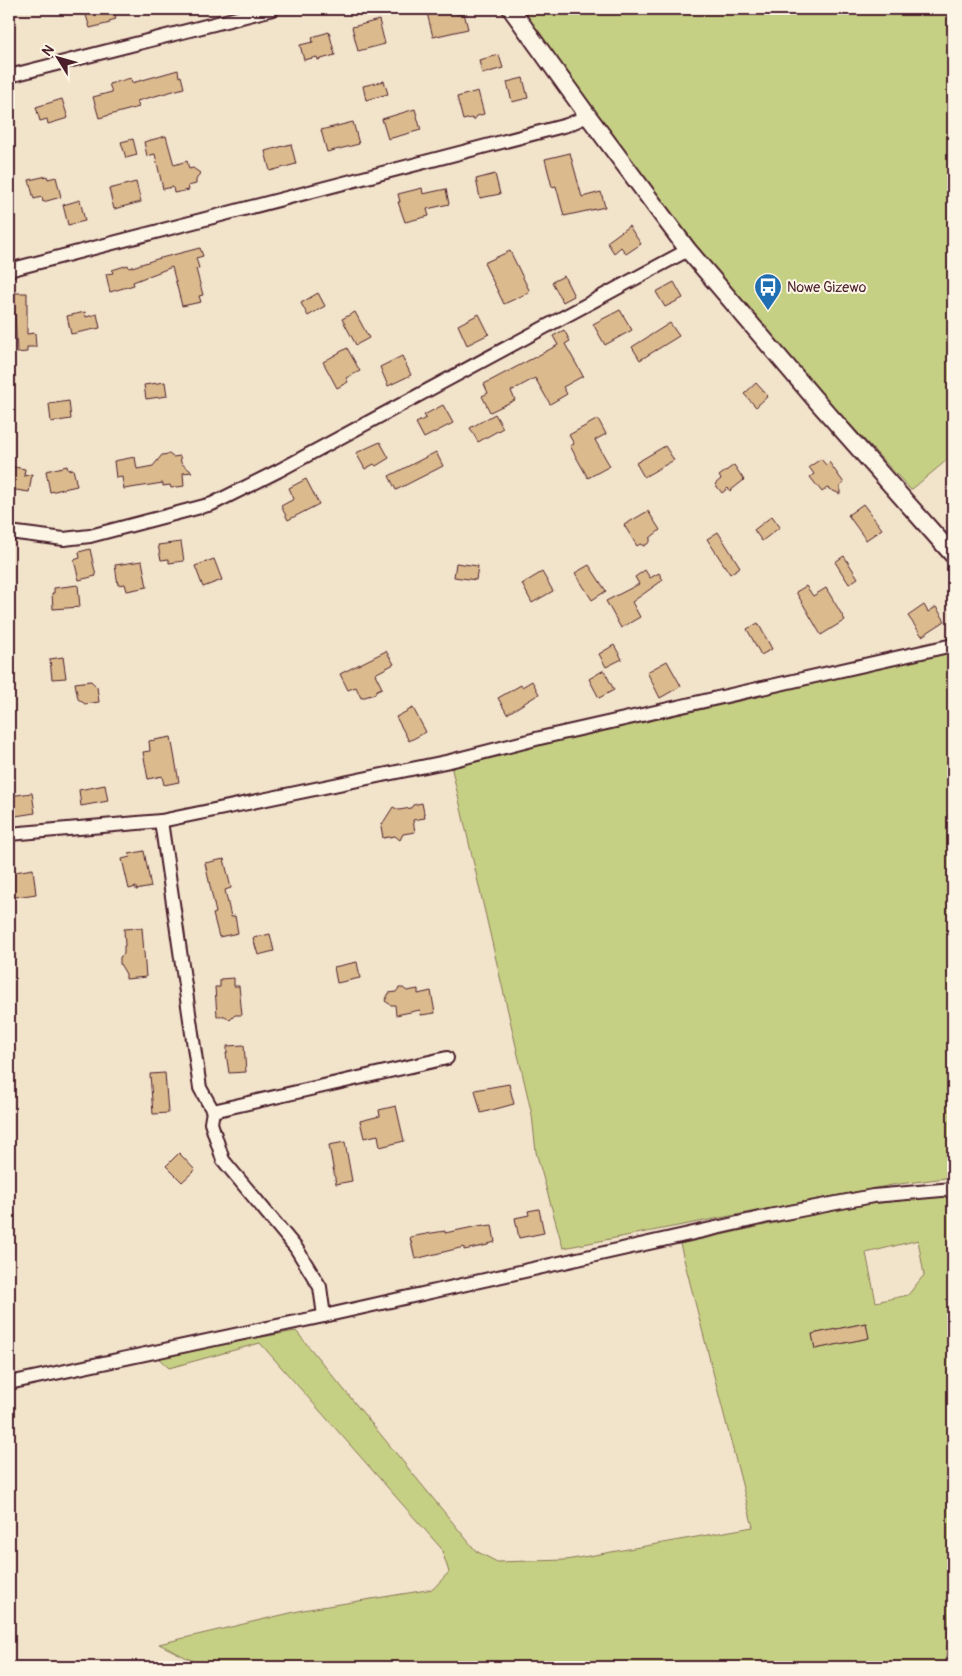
<svg xmlns="http://www.w3.org/2000/svg" width="962" height="1676" font-family="Pangolin,sans-serif">
<style>
.green{fill:#c6d084;stroke:#887858;fill-rule:evenodd}
.building{fill:#dbba8e;stroke:#4a1f2b}
.lines{fill:none;stroke-linecap:round;stroke-linejoin:round}
.minor-casing{stroke:#4a1f2b;stroke-width:16}
.tertiary-casing{stroke:#4a1f2b;stroke-width:20}
.minor{stroke:#fcf5e5;stroke-width:12}
.tertiary{stroke:#fcf5e5;stroke-width:16}
.labels{text-anchor:middle;dominant-baseline:central;stroke-width:4;stroke-linejoin:round;paint-order:stroke}
.poi-label{font-size:14px;fill:#4a1f2b;stroke:#fcf5e5;text-anchor:start}
</style>
<rect width="100%" height="100%" fill="#f2e3cb"/>
<filter id="ink" filterUnits="userSpaceOnUse"><feTurbulence type="fractalNoise" baseFrequency=".02" numOctaves="2"/><feDisplacementMap in="SourceGraphic" scale="10" xChannelSelector="R" yChannelSelector="G"/><feConvolveMatrix kernelMatrix="1 2 1 2 8 2 1 2 1" color-interpolation-filters="sRGB"/></filter>
<g filter="url(#ink)">
<!-- green -->
<g class="green">
<path d="M511,9H953V455L911,490L688,250Z"/>
<path d="M953,651V1177L892,1185L563,1248L536,1152L532,1115L450,761Z"/>
<path d="M953,1195V1584L945,1667H205L159,1644L303,1610L433,1589L449,1572L441,1548L260,1343L169,1368L156,1356L296,1331L476,1551L497,1562L566,1560L753,1527L680,1244L852,1206ZM918,1240L924,1275L908,1295L876,1302L866,1253ZM865,1323L869,1338L815,1349L812,1334Z"/>
</g>
<!-- building -->
<g class="building">
<path d="M84,9H114L116,19L109,21L110,23L90,28Z"/>
<path d="M426,9H455L457,15L464,13L468,29L433,37Z"/>
<path d="M379,20L385,44L358,51L352,27Z"/>
<path d="M329,32L335,55L318,60L317,57L304,60L300,45L313,42L312,37Z"/>
<path d="M499,55L503,68L482,74L479,60Z"/>
<path d="M178,70L179,77L181,76L184,88L137,101L139,107L99,118L93,97L112,92L109,84L131,78L132,83Z"/>
<path d="M523,78L528,98L512,102L507,82Z"/>
<path d="M384,81L388,94L366,100L363,86Z"/>
<path d="M478,91L484,114L477,116L474,120L471,118L463,120L457,97Z"/>
<path d="M62,99L68,118L48,124L47,119L40,121L36,107Z"/>
<path d="M415,109L421,130L388,139L382,119Z"/>
<path d="M353,122L359,144L327,152L321,130Z"/>
<path d="M166,136L174,165L187,161L189,169L193,168L200,173L196,180V184L188,186L189,190L174,193L173,187L163,189L155,154L147,156L144,142Z"/>
<path d="M133,139L137,155L126,158L121,142Z"/>
<path d="M291,144L296,164L270,171L265,151Z"/>
<path d="M570,153L582,197L601,192L605,207L564,216L556,186L552,187L545,159Z"/>
<path d="M495,174L500,194L480,198L476,179Z"/>
<path d="M47,176L48,179L56,177L61,197L43,202L42,197L34,199L29,180Z"/>
<path d="M136,182L141,202L114,209L109,189Z"/>
<path d="M422,188L423,194L446,189L449,204L427,209L429,216L405,222L398,202H400L398,194Z"/>
<path d="M80,200L85,221L68,225L63,205Z"/>
<path d="M629,226L641,244L626,254L621,247L614,253L607,242Z"/>
<path d="M200,248L203,256L196,258L199,268L196,269L203,295L199,296L201,302L182,306L172,267L133,282L134,285L110,292L106,274L113,273L112,270L128,265L129,268L157,259Z"/>
<path d="M510,251L530,292L504,304L484,263Z"/>
<path d="M564,276L574,296L563,302L552,282Z"/>
<path d="M674,282L683,298L665,307L656,292Z"/>
<path d="M9,293H27V334L35,333L36,347H27V352L17,353L15,313H9Z"/>
<path d="M318,293L325,306L308,316L301,303Z"/>
<path d="M620,310L632,330L605,345L593,324Z"/>
<path d="M85,312L86,317L97,314L100,328L71,334L67,316Z"/>
<path d="M355,312L369,338L356,345L342,319Z"/>
<path d="M479,314L489,334L467,345L458,325Z"/>
<path d="M670,323L679,336L640,360L632,347Z"/>
<path d="M564,330L570,341L565,344L583,376L563,387L567,394L550,404L535,378L511,391L515,400L490,412L482,396L488,393L484,384L558,345L553,336Z"/>
<path d="M347,348L360,371L346,378L348,382L337,388L323,362Z"/>
<path d="M402,356L411,375L388,386L380,367Z"/>
<path d="M165,382L167,396L146,399L144,385Z"/>
<path d="M756,383L768,396L756,407L744,394Z"/>
<path d="M69,401L71,419L51,422L49,404Z"/>
<path d="M443,405L453,423L424,438L416,423L426,418L424,415Z"/>
<path d="M495,414L503,428L478,442L470,428Z"/>
<path d="M598,419L606,434L595,440L610,466L588,478L570,446L574,444L569,435Z"/>
<path d="M380,442L389,458L376,466L374,464L365,469L356,453Z"/>
<path d="M665,446L674,460L644,477L636,463Z"/>
<path d="M436,452L443,466L396,490L389,476Z"/>
<path d="M169,454L173,457L180,456L181,463L192,472L183,473L184,486L171,488L170,485L163,486V483L124,489L122,477L116,478L114,461L135,457L137,469L153,466L162,455Z"/>
<path d="M821,459L826,465L829,462L844,483L840,486V494L827,488L822,492L810,477L814,474L809,467Z"/>
<path d="M734,465L744,480L730,491L728,488L722,493L715,484L721,479L719,476Z"/>
<path d="M9,466L25,469L24,476L32,474L29,492L9,489Z"/>
<path d="M67,466L68,470L73,469L77,486L50,492L46,471Z"/>
<path d="M306,479L319,504L288,520L281,506L294,499L289,488Z"/>
<path d="M863,504L882,529L866,540L848,515Z"/>
<path d="M648,511L660,530L650,538V542L644,546L640,544L637,546L624,525Z"/>
<path d="M772,516L780,527L762,541L754,530Z"/>
<path d="M718,532L740,567L730,574L707,539Z"/>
<path d="M181,542L184,561L169,563V559L161,560L158,545Z"/>
<path d="M90,549L96,576L79,580L74,560L80,558L79,552Z"/>
<path d="M844,556L858,578L849,584L835,562Z"/>
<path d="M214,559L222,580L203,587L195,566Z"/>
<path d="M142,561L147,587L127,591L125,584L118,585L115,565Z"/>
<path d="M456,563L478,566L476,580L454,577Z"/>
<path d="M589,565L606,591L592,600L575,573Z"/>
<path d="M645,570L650,578L659,573L663,580L632,602L640,617L621,628L606,601L639,584L635,577Z"/>
<path d="M542,572L553,591L532,603L522,584Z"/>
<path d="M78,585L80,607L53,609L52,593H54V588Z"/>
<path d="M806,586L813,596L826,588L845,620L821,635L796,592Z"/>
<path d="M924,605L928,612L936,607L945,621L922,636L908,616Z"/>
<path d="M758,623L772,649L761,655L747,629Z"/>
<path d="M614,645L622,659L606,667L599,654Z"/>
<path d="M386,651L394,664L375,674L382,688L377,690L375,694L361,698L356,687L348,690L340,674Z"/>
<path d="M63,657L66,678L52,679L50,659Z"/>
<path d="M667,661L681,686L660,698L647,672Z"/>
<path d="M604,670L614,690L599,698L589,679Z"/>
<path d="M91,681L97,687L99,702L85,704L78,699L75,683Z"/>
<path d="M532,681L539,694L507,714L498,698L521,685L522,687Z"/>
<path d="M413,708L426,732L409,741L396,717Z"/>
<path d="M171,737L179,782L164,785L162,776L148,779L143,752L150,751L149,741Z"/>
<path d="M105,785L108,801L81,806L79,790Z"/>
<path d="M32,793L35,813L9,817V796Z"/>
<path d="M422,803L425,818L413,820L415,832L403,834L400,840L395,836L383,838L381,826L393,807L399,810L411,808L413,805Z"/>
<path d="M144,851L151,887L136,890V887L129,889L122,859L130,857L129,854Z"/>
<path d="M224,859L231,888L225,890L231,917L235,916L238,933L219,937L213,914L216,913L205,863Z"/>
<path d="M33,869L36,894L9,898V873Z"/>
<path d="M142,928L146,977L126,979V974L120,964V957L124,954V946H125L124,929Z"/>
<path d="M270,934L274,951L258,955L253,938Z"/>
<path d="M357,962L360,978L337,983L334,967Z"/>
<path d="M234,978V986H239L242,1015H235L230,1020L225,1016H217L215,987H220V979Z"/>
<path d="M399,988H403L407,991L418,989V994L431,991L435,1013L421,1015L420,1010L396,1015L395,1005H391L385,1001L389,993L396,992Z"/>
<path d="M244,1045L246,1072L229,1073L226,1053H227V1046Z"/>
<path d="M165,1073L168,1113L153,1114L150,1074Z"/>
<path d="M509,1084L514,1104L481,1113L475,1090Z"/>
<path d="M396,1106L404,1141L380,1147L378,1135L364,1138L360,1121L380,1116L379,1110Z"/>
<path d="M345,1142L352,1181L336,1184L329,1145Z"/>
<path d="M179,1153L195,1170L182,1182L166,1166Z"/>
<path d="M539,1209L544,1233L519,1238L515,1218L529,1215L528,1211Z"/>
<path d="M483,1225L484,1226L492,1225L495,1242L488,1244V1245L464,1250V1247L415,1259L410,1237L432,1233L445,1231V1233Z"/>
<path d="M866,1323L869,1338L815,1349L812,1334Z"/>
</g>
<g class="lines">
<!-- minor casing -->
<g class="minor-casing">
<g id="minor">
<path d="M9,76L273,9"/>
<path d="M9,270L567,125L588,116"/>
<path d="M9,532L64,539L90,536L212,504L278,471L688,250"/>
<path d="M161,821L200,1088L213,1111L447,1058"/>
<path d="M9,834L161,821L450,761L540,738L953,645"/>
<path d="M213,1111L211,1123L223,1160L296,1248L320,1287L324,1316"/>
<path d="M9,1383L324,1316L769,1216L873,1196L953,1189"/>
</g>
</g>
<!-- tertiary casing -->
<g class="tertiary-casing">
<path id="tertiary" d="M511,9L588,116L688,250L814,398L953,555"/>
</g>
<!-- minor -->
<use href="#minor" class="minor"/>
<!-- tertiary -->
<use href="#tertiary" class="tertiary"/>
</g>
</g>
<!-- icons -->
<defs>
<g id="bus-pin" transform="scale(1.4375)"><path d="M0 17L-7.5 6A9.5 9.5 0 1 1 7.5 6Z" fill="#1f6fb2" stroke="#fcf5e5"/><path d="M-5-6H5V4H4V6H2V4H-2V6H-4V4H-5ZM-3.5-4V0h7V-4ZM-3.5 1.2v1.5H-2V1.2ZM2 1.2v1.5H3.5V1.2Z" fill="#fff"/></g>
</defs>
<g fill-rule="evenodd">
<use href="#bus-pin" x="768" y="287"/>
</g>
<g class="labels">
<!-- poi labels -->
<g class="poi-label">
<text x="787" y="287">Nowe Gizewo</text>
</g>
</g>
<!-- margin -->
<rect width="962" height="1676" fill="none" stroke="#fcf5e5" stroke-width="30"/>
<rect x="15" y="15" width="932" height="1646" fill="none" stroke="#4a1f2b" stroke-width="2" filter="url(#ink)"/>
<!-- north arrow -->
<g transform="translate(58 58) rotate(307)" stroke="#fcf5e5" stroke-width="4" paint-order="stroke">
<path d="M0-4L9 19L0 12L-9 19Z" fill="#4a1f2b"/>
<text y="-8" font-size="14" font-weight="bold" text-anchor="middle" fill="#4a1f2b">N</text>
</g>
</svg>
